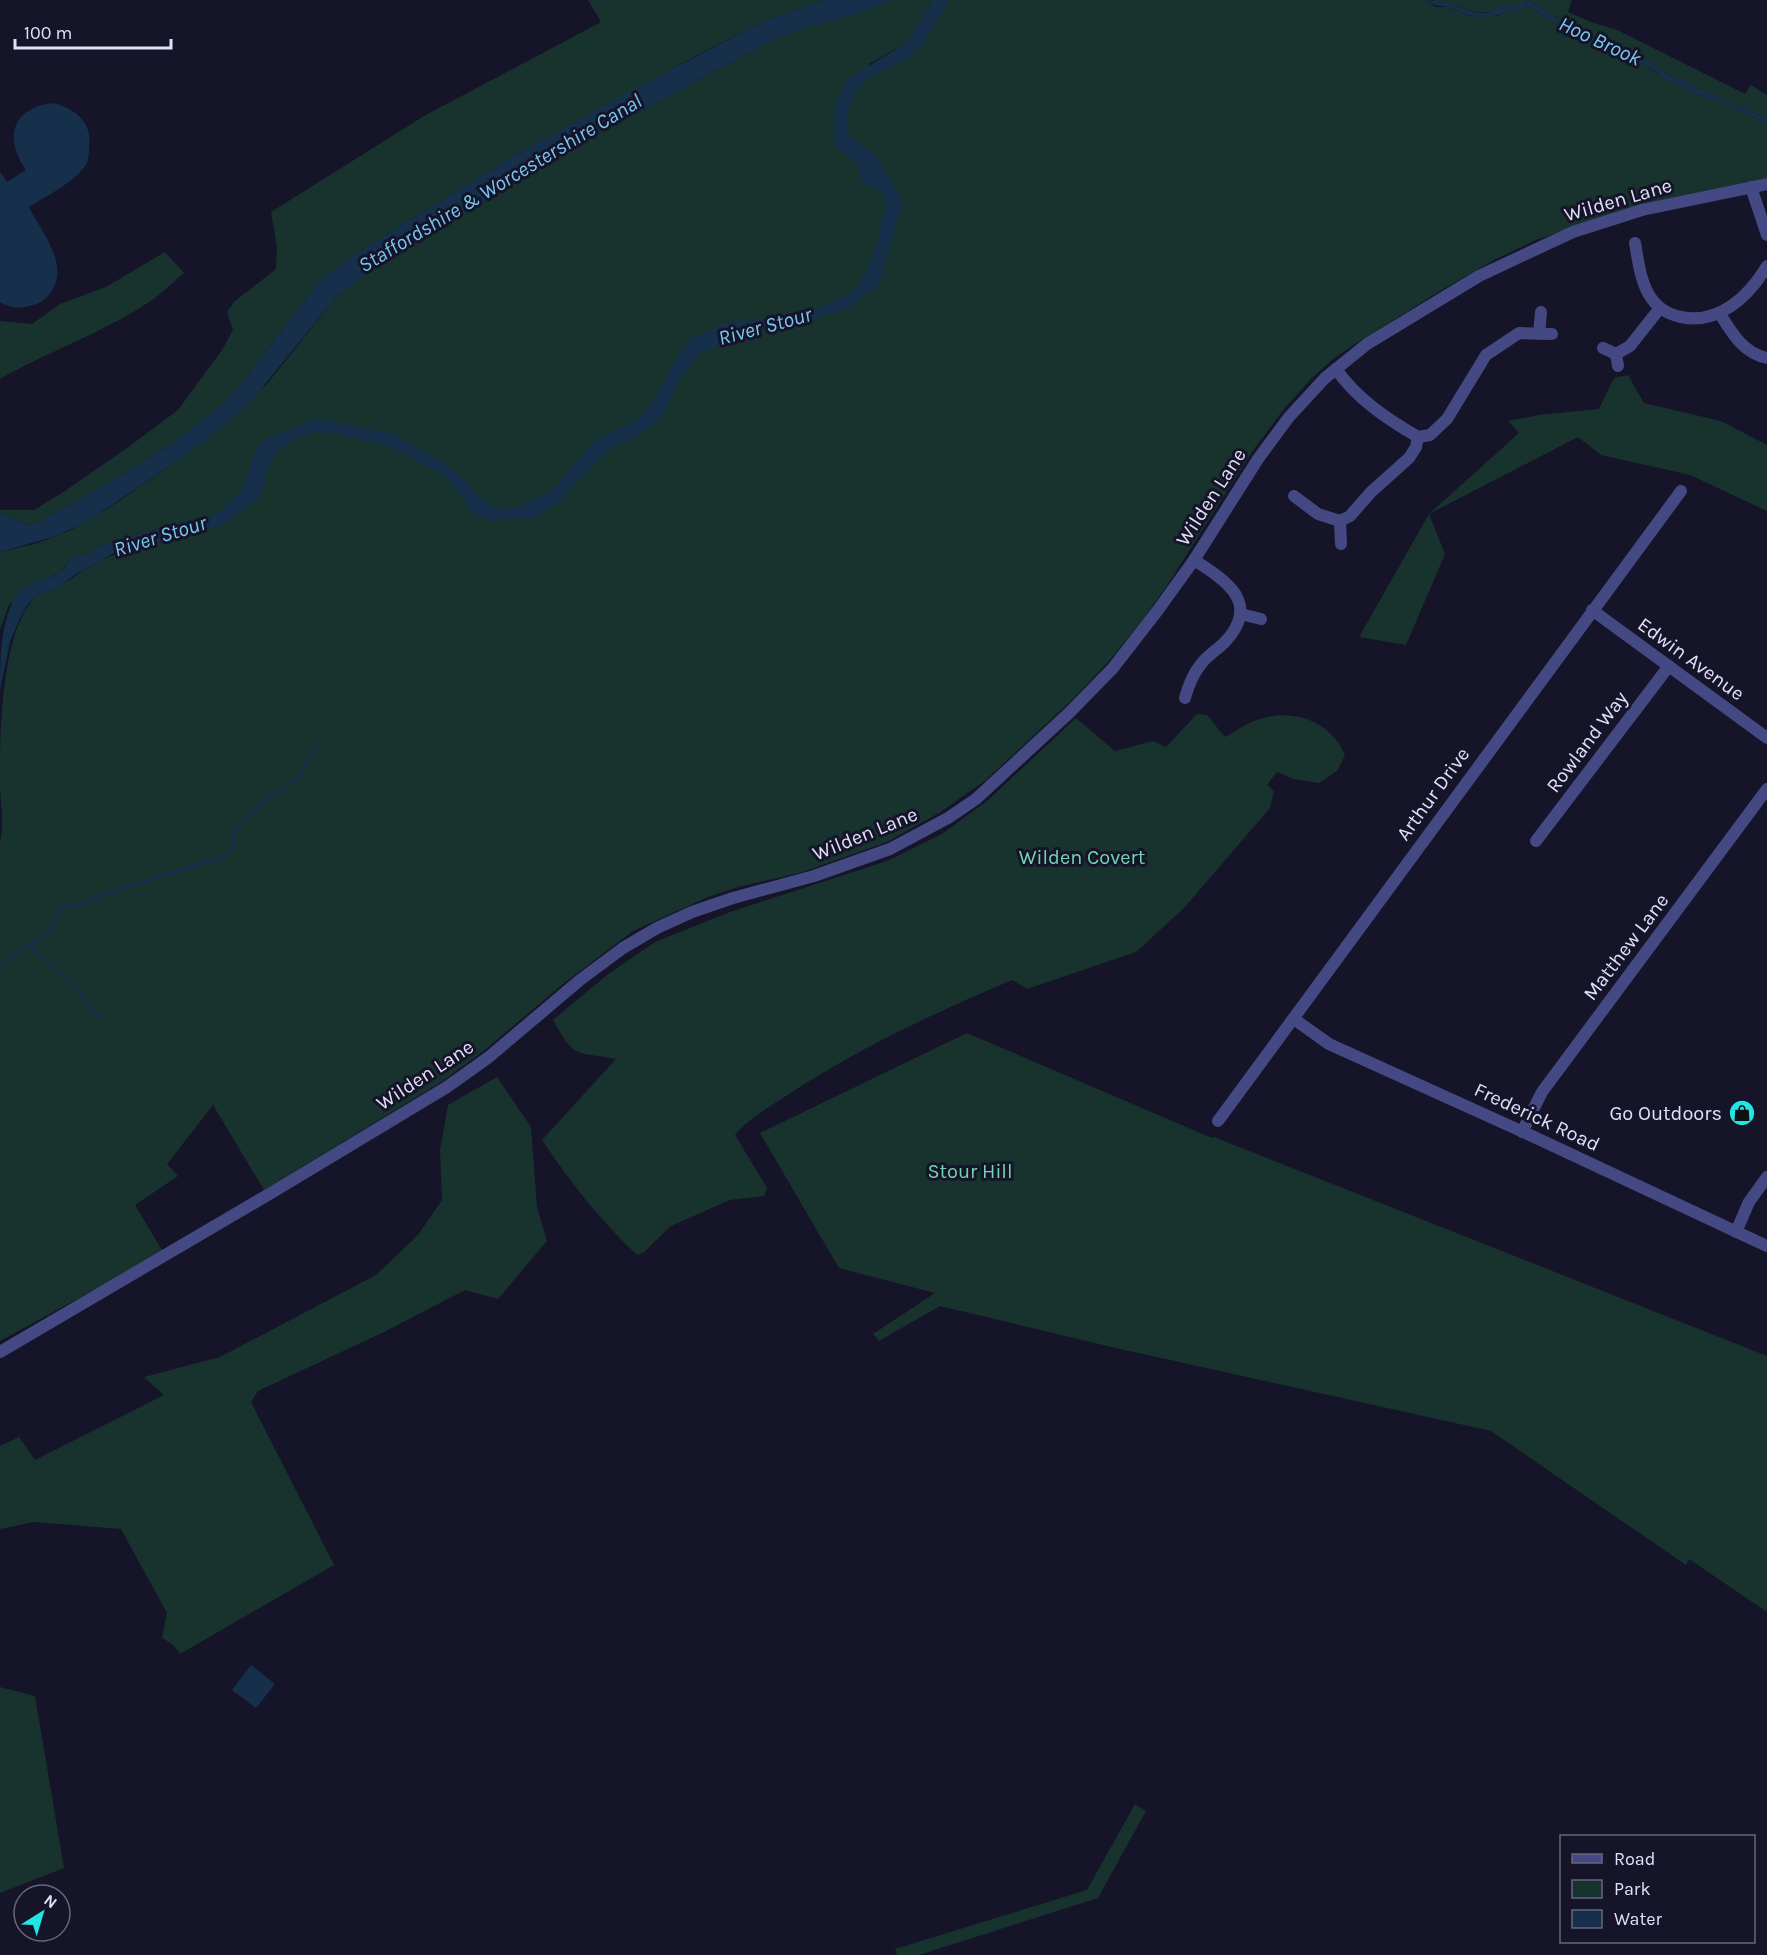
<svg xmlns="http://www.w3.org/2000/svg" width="1767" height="1955" font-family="Karla,sans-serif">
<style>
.green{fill:#18332e}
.water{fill:#16304c}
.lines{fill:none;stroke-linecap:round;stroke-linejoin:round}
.stream{stroke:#16304c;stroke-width:3}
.minor{stroke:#444983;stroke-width:12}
.labels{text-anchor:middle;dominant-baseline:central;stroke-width:6;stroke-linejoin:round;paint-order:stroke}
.street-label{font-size:20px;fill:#e0e0fb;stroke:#151429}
.park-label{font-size:20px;fill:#72d5b1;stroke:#151429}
.poi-label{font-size:20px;fill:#e0e0fb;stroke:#151429;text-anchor:end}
.water-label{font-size:21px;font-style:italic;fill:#79c7f0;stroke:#151429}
</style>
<rect width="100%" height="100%" fill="#151429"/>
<!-- green -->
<g class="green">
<path d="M588,0H824L766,20L692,58L514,156L353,255L320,281L242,383L219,407L167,447L112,481L41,521L31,525L0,513V509L3,510H34L65,491L127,448L178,410L222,350L233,330L227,312L235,301L276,269L277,248L271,212L424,116L601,22Z"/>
<path d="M892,0H933L906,43L869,64L868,78L915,53L949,0H1424L1436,7H1448L1470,16H1497L1506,11L1527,5L1573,35L1607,47L1648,66L1656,73L1694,93L1730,106L1767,124V178L1632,207L1536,240L1494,260L1435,294L1355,344L1332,360L1311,379L1284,409L1254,449L1166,587L1140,623L1110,660L1074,698L986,780L939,813L887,842L803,872L738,887L708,897L633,931L563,984L486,1049L443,1081L264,1190L213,1105L167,1164L178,1176L135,1205L163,1252L0,1341V842C4,823 1,806 0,787C0,738 0,626 38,595C45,590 52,592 59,587C80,573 98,559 122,552C128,550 134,546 140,545C153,542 167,543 179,537L161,527L149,532L138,533L129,539L107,543L87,554L70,559L61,572L48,578L9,605L0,630V552L38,543L71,530L107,509L175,462L267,384L337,296L388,259L566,152L776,38C814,23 854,16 892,0Z"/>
<path d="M1432,0H1526L1514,7C1505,4 1497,12 1487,12C1473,14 1463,7 1450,4C1444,2 1438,3 1432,0Z"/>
<path d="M1529,0H1572L1568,12L1591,22L1617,30L1745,94L1751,85L1767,95V118L1694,87L1678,78L1668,75L1647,60L1634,57L1608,43L1578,32Z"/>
<path d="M165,252L184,273C173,282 163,292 152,300C105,332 49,351 0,379V321L32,324L60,304L106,287Z"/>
<path d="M1628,375L1644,403L1721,421L1767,445V511L1690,475L1601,455L1578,437L1429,514L1445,554L1406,645L1359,637L1429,514L1519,433L1508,421L1539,415L1599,409L1614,378Z"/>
<path d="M1197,714L1207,715L1225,737C1234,732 1244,725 1254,721C1291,707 1329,719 1345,755L1337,771L1319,783L1293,779L1277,772L1267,785L1274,791L1270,808L1184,908L1136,952L1027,989L1012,980C934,1013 857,1049 786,1096C768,1108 749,1118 735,1135L767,1188L764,1196L730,1200L671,1226L644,1252L637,1255C600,1220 570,1182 542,1140L616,1059C576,1051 575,1060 553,1020L607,975L655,942L730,912L887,861L942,834L987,801L1076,718L1115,751L1153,741L1166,747Z"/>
<path d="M967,1033L1212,1138L1214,1137L1767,1356V1612L1689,1559L1686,1565L1491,1431L1116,1348L940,1306L879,1341L873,1334L935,1293L839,1268L760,1133Z"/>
<path d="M497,1077L531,1127L537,1207L547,1241L498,1299L465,1290L384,1332L258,1391L251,1402L334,1565L180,1654L172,1644L162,1638L167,1613L121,1529L34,1522L0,1529V1446L19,1437L35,1460L164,1395L144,1377L220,1357L376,1275L418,1235L442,1200L440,1150L448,1105Z"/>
<path d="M0,1687L35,1696L64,1868L0,1893Z"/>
<path d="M1135,1804L1146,1811L1098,1898L919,1955H897L895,1949L1087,1890Z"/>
</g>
<!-- water -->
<g class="water">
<path d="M824,0H892C855,17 814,23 776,38L566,152L388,259L337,296L252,400L206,441L88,521L56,536L0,552V513L30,525L41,521L112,481L167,447L219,407L242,383L320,281L353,255L514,156L632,90L766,20Z"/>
<path d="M933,0H949C938,18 929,40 913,54C892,73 864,69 852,99C848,110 846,123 848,135L873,153L898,191L902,201L903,207L897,221L879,284L852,305L839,311L821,316L808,323L790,325L776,332L767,330L756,332L741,341L718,344L713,350L701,351L678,381L669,403L659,419L641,434L615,446L600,457L558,503L530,520L516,517L494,521L476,514L468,507L449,480L442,473L418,463L412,457L391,447L334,433L311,432L294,440L278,451L268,467L261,494L256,500L226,522L216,527L185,535L166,542L139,545L114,553L73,576L58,588L39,594L28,604L20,618L10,642L0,690C0,659 0,606 25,587C36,580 53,579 63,570C66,567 67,562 70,559L87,554L107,543L129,539L138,533L152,531L174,523L185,521L197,523L216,514L234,499L241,490L245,483L256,450L265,439L317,419L393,434L444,463L464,480L481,499L496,508L504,509L523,505L530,500L545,494L553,490L594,441L638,419L647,411L678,356L692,338L723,324L750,319L773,318L824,307L849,294L859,284L868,269L876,247L885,208L884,195L875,187L866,185L862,181L857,163L835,146C831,123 835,97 849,78L906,43Z"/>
<path d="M1424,0C1429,0 1448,2 1452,4C1467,10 1487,20 1501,5L1514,7L1522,1L1529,0L1578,32L1608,43L1634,57L1647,60L1668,75L1678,78L1694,87L1767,118V124L1730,106L1694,93L1662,77L1648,66L1607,47L1573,35L1527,5C1519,9 1515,14 1506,11C1491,20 1476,19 1460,12C1455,10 1451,7 1446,7C1436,5 1434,6 1424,0Z"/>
<path d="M51,103C74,107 93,122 89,147C89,152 89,160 86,165C72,184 48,195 29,207C41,231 68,262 53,289C49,296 43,302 36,304C24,309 11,309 0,302V172L7,182L26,170C5,139 10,110 51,103Z"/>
<path d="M251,1665L275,1684L256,1708L232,1690Z"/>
</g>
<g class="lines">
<!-- stream -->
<g class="stream">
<path d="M30,945L79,992L102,1019"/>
<path d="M0,966L50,931L53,923L64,906L82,904L98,896L226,856L232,847L236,830L245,818L268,799L300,776L318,742"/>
</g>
<!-- minor -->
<g class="minor">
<path d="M1751,187L1767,235"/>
<path d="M1635,243C1638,260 1640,278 1648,293C1655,306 1666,314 1681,317C1719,325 1749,296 1767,266"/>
<path d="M1720,314C1732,333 1743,353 1767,358"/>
<path d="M1539,334L1541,312"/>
<path d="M1603,348L1616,354L1630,346L1660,308"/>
<path d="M1616,354L1618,366"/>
<path d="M1336,369C1357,399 1387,419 1418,437L1430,435L1447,419L1486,355L1519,333L1552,334"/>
<path d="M1294,496L1318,514L1340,521L1350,516L1371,492L1409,458L1416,447L1418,437"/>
<path d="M1340,521L1341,544"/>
<path d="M1592,610L1767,738"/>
<path d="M1241,614L1261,619"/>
<path d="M1185,698C1188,687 1193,674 1201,664C1208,655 1217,650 1225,642C1261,603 1227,581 1194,560"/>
<path d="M1536,841L1669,666"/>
<path d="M1294,1019L1329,1044L1532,1136L1767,1246"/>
<path d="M1218,1121L1681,491"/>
<path d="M1522,1132L1542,1092L1767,789"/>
<path d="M1736,1232L1749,1202L1767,1177"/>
<path d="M0,1352L271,1193L447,1087L489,1057L580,980L623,948L657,928L692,912L733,898L814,876L890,849L948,818L976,799L1069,713L1113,668L1158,610L1194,560L1258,459L1289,417L1325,378L1367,344L1479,276L1573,232L1642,210L1767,184"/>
</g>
</g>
<!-- icons -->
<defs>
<g id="shop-disc" transform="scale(1.35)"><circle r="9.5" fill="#21e6e3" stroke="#151429"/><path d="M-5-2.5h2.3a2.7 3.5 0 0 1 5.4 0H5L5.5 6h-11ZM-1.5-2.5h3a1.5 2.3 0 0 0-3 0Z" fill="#111"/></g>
</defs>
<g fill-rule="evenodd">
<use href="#shop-disc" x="1742" y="1113"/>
</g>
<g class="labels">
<!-- street labels -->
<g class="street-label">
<text transform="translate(1618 200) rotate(-16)">Wilden Lane</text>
<text transform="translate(1211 497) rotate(-57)">Wilden Lane</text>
<text transform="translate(1691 659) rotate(36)">Edwin Avenue</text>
<text transform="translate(1587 742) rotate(-53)">Rowland Way</text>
<text transform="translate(1433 794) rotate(-54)">Arthur Drive</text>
<text transform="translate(865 834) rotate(-22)">Wilden Lane</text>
<text transform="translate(1626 947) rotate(-53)">Matthew Lane</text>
<text transform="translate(425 1075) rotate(-33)">Wilden Lane</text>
<text transform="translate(1537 1117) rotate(25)">Frederick Road</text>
</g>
<!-- park labels -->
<g class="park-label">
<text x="1082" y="857">Wilden Covert</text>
<text x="970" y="1171">Stour Hill</text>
</g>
<!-- poi labels -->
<g class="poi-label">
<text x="1722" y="1113">Go Outdoors</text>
</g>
<!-- water labels -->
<g class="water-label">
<text transform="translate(1600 41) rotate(25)">Hoo Brook</text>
<text transform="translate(500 183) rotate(-31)">Staffordshire &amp; Worcestershire Canal</text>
<text transform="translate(765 326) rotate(-15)">River Stour</text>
<text transform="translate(160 536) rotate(-17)">River Stour</text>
</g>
</g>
<!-- legend -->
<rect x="1560" y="1835" width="195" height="108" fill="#151429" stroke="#66667d" stroke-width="1.5"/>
<rect x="1572" y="1854" width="30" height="9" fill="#444983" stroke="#66667d" stroke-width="1.5"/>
<text x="1614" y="1865" font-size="18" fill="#e0e0fb">Road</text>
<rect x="1572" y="1880" width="30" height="18" fill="#18332e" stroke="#66667d" stroke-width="1.5"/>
<text x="1614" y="1895" font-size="18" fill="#e0e0fb">Park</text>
<rect x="1572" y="1910" width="30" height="18" fill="#16304c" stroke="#66667d" stroke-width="1.5"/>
<text x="1614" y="1925" font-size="18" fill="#e0e0fb">Water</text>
<!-- north arrow -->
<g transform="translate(42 1913) rotate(37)"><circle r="28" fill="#151429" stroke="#66667d" stroke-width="1.5"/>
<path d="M0-4.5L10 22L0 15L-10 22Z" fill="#21e6e3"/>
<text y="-9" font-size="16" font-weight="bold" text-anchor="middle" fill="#e0e0fb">N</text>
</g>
<!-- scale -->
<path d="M15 39v9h156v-9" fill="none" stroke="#e0e0fb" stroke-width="3"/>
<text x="24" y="39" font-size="18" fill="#e0e0fb" stroke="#151429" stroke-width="4.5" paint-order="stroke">100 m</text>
</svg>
